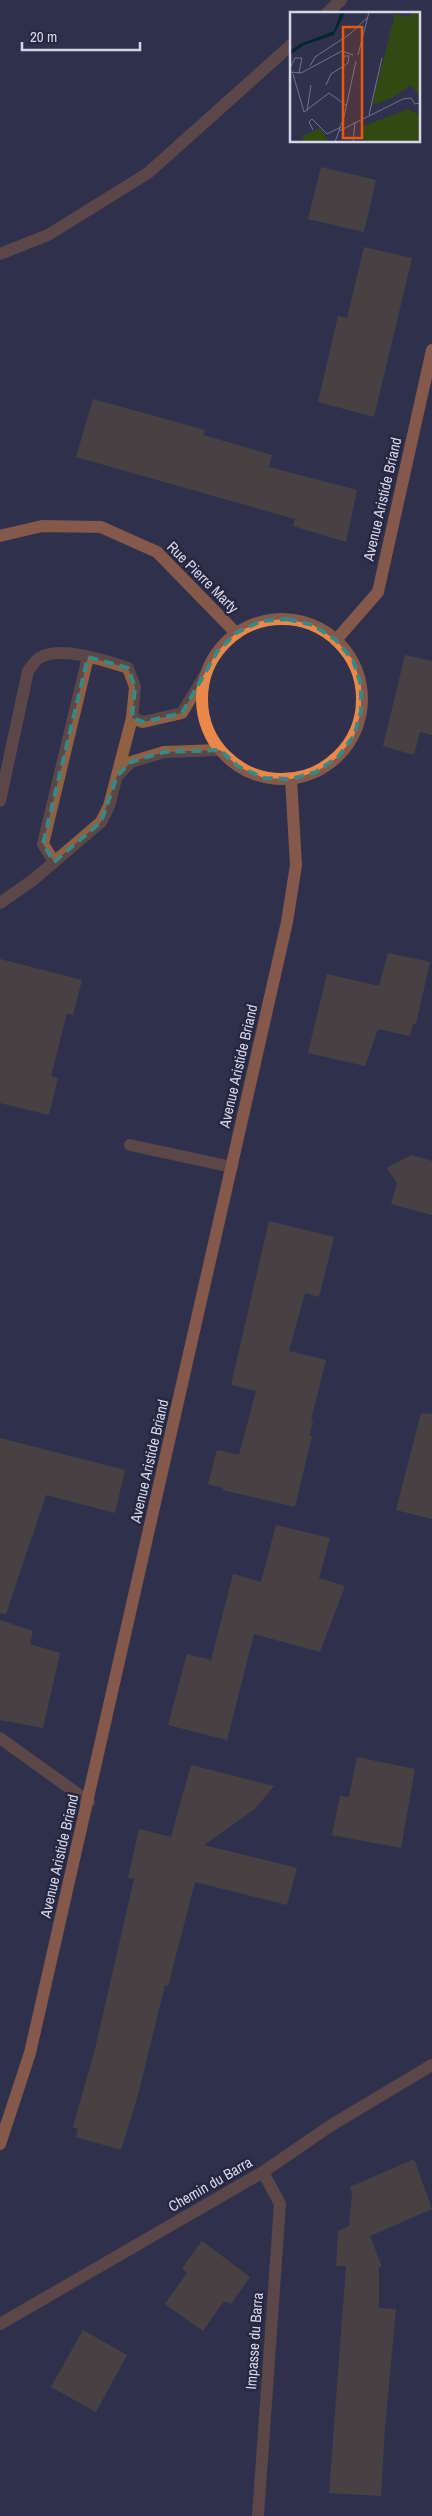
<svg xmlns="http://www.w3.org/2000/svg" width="432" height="2516" font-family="'Archivo Narrow',sans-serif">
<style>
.building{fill:#665438}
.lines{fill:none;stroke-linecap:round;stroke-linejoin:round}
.minor{stroke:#906043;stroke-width:12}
.major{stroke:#ea8749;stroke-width:12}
.marked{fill:none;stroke:#378986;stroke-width:4;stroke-dasharray:10 6;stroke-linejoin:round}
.labels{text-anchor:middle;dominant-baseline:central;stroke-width:5;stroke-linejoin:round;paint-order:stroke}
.street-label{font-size:15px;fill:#d5d7e8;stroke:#272741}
.inset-road{fill:none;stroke:#72738a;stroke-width:1}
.view{fill:#e8590c;fill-opacity:0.15;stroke:#e8590c;stroke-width:2.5}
.inset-edge{fill:none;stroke:#d5d7e8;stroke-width:2.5}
</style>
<rect width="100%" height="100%" fill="#30314c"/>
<!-- building -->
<g class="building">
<path d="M321,167L376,180L364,232L308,219Z"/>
<path d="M364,247L412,258L374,417L318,402L338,316L347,318Z"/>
<path d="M93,399L205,430L203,435L272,455L269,467L357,490L346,542L293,526L295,519L76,457Z"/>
<path d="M405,655L432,661V735L420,732L414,755L383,746Z"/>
<path d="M388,953L430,962L416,1024L413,1023L410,1036L378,1029L365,1066L308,1053L327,974L379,986Z"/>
<path d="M0,959L82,980L73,1015L67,1013L51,1076L58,1078L49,1115L0,1103Z"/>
<path d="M411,1155L432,1161V1215L391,1204L397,1183L387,1168Z"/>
<path d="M269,1221L334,1237L319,1297L305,1293L289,1351L326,1360L311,1420L313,1421L309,1436H312L295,1507L223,1490V1488L208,1484L217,1450L239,1455L256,1391L231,1385Z"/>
<path d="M421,1413L432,1414V1519L396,1510Z"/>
<path d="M0,1438L125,1470L115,1513L46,1495L6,1614L0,1613Z"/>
<path d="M276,1525L330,1538L319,1578L345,1586L320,1652L254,1634L227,1740L168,1725L187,1654L211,1660L233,1574L261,1582Z"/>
<path d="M0,1620L33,1631L30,1644L60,1653L43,1728L0,1720Z"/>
<path d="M357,1757L415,1769L401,1848L332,1835L340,1796L349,1797Z"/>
<path d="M191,1765L274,1786L255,1809L204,1845L297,1868L287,1905L195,1882L168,1986L165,1985L138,2095L121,2150L76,2137L78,2129L73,2127L95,2049L134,1879L128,1878L139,1829L171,1837Z"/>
<path d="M414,2159L432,2209L370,2236L382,2267H379V2308L396,2309L385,2427L381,2496L329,2493L346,2266H336L338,2231L349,2226L352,2193L350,2187Z"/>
<path d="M202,2241L250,2277L231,2304L224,2301L203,2331L165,2304L187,2273L182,2268Z"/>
<path d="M83,2330L127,2355L96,2412L51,2387Z"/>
</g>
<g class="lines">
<!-- minor -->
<g class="minor">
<path d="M326,14L341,0"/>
<path d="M0,254L48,235L148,173L291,45"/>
<path d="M132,718L143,722L182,713L205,675"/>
<path d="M117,776L131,762L164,752L220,750"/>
<path d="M0,801L28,671C31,667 36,659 41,657C63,646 106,661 128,668L135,687L132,718L109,806L101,822L33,880L0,903"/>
<path d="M54,862L43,844L88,657"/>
<path d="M130,1145L232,1167"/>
<path d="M0,1738L89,1802"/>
<path d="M0,2324L263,2172L330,2126L432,2065"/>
<path d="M258,2516L280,2204L263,2172"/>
</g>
<!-- major -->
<g class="major">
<path d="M0,536L42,526L101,527L157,552L236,633"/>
<circle cx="282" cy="699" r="80"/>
<path d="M336,640L378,592L432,350"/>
<path d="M0,2144L30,2053L287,922L296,865L291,779"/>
</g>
</g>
<!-- marked area -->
<path d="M0 0H432V2516H0ZM287,619L313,625L336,640L353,660L361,685V711L354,736L338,757L316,772L291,779L264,778L239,767L220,750L164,752L131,762L117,776L101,822L54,862L43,844L88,657L128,668L135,687L132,718L143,722L182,713L217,652L236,633L261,621Z" fill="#30314c" fill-opacity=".55" fill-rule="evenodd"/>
<path class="marked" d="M287,619L313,625L336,640L353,660L361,685V711L354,736L338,757L316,772L291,779L264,778L239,767L220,750L164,752L131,762L117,776L101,822L54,862L43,844L88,657L128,668L135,687L132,718L143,722L182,713L217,652L236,633L261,621Z"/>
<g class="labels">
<!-- street labels -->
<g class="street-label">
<text transform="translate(382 499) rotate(-77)">Avenue Aristide Briand</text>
<text transform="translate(203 577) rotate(45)">Rue Pierre Marty</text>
<text transform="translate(238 1066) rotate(-77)">Avenue Aristide Briand</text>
<text transform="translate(149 1461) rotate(-77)">Avenue Aristide Briand</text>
<text transform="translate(59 1856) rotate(-77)">Avenue Aristide Briand</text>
<text transform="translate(210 2184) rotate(-30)">Chemin du Barra</text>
<text transform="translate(254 2341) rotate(-86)">Impasse du Barra</text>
</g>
</g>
<!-- overview -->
<g transform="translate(290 12)">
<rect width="130" height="130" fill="#30314c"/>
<path d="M121,0H130V84L121,73L104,85L82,93L105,2L120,5ZM118,97L130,104V130H72L74,114ZM30,116L40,130H12L13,124Z" fill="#324a12"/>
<path d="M51,0H55L44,23L14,33L0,43V39L10,32L44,19Z" fill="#022530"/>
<path class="inset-road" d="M68,43L79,0M20,54L25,45L60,22L78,5M0,56L5,46H12L9,61M0,60L11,61L52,39L63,43M3,62L14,100L39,81L57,94M36,73L41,62L52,55H53L54,54L58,51L59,44H54L53,55M17,99L21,73M79,103L92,46M23,118L19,110L22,107L37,122L51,115M49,119L113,87L121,86L125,92L130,91M45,130L54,105L66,49M63,130L65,110"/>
<path class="view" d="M53,15H72V126H53Z"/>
<rect width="130" height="130" class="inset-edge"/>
</g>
<!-- scale -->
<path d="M22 42v8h118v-8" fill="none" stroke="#d5d7e8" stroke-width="2.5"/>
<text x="30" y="42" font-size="15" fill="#d5d7e8" stroke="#272741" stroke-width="4" paint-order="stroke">20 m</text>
</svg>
